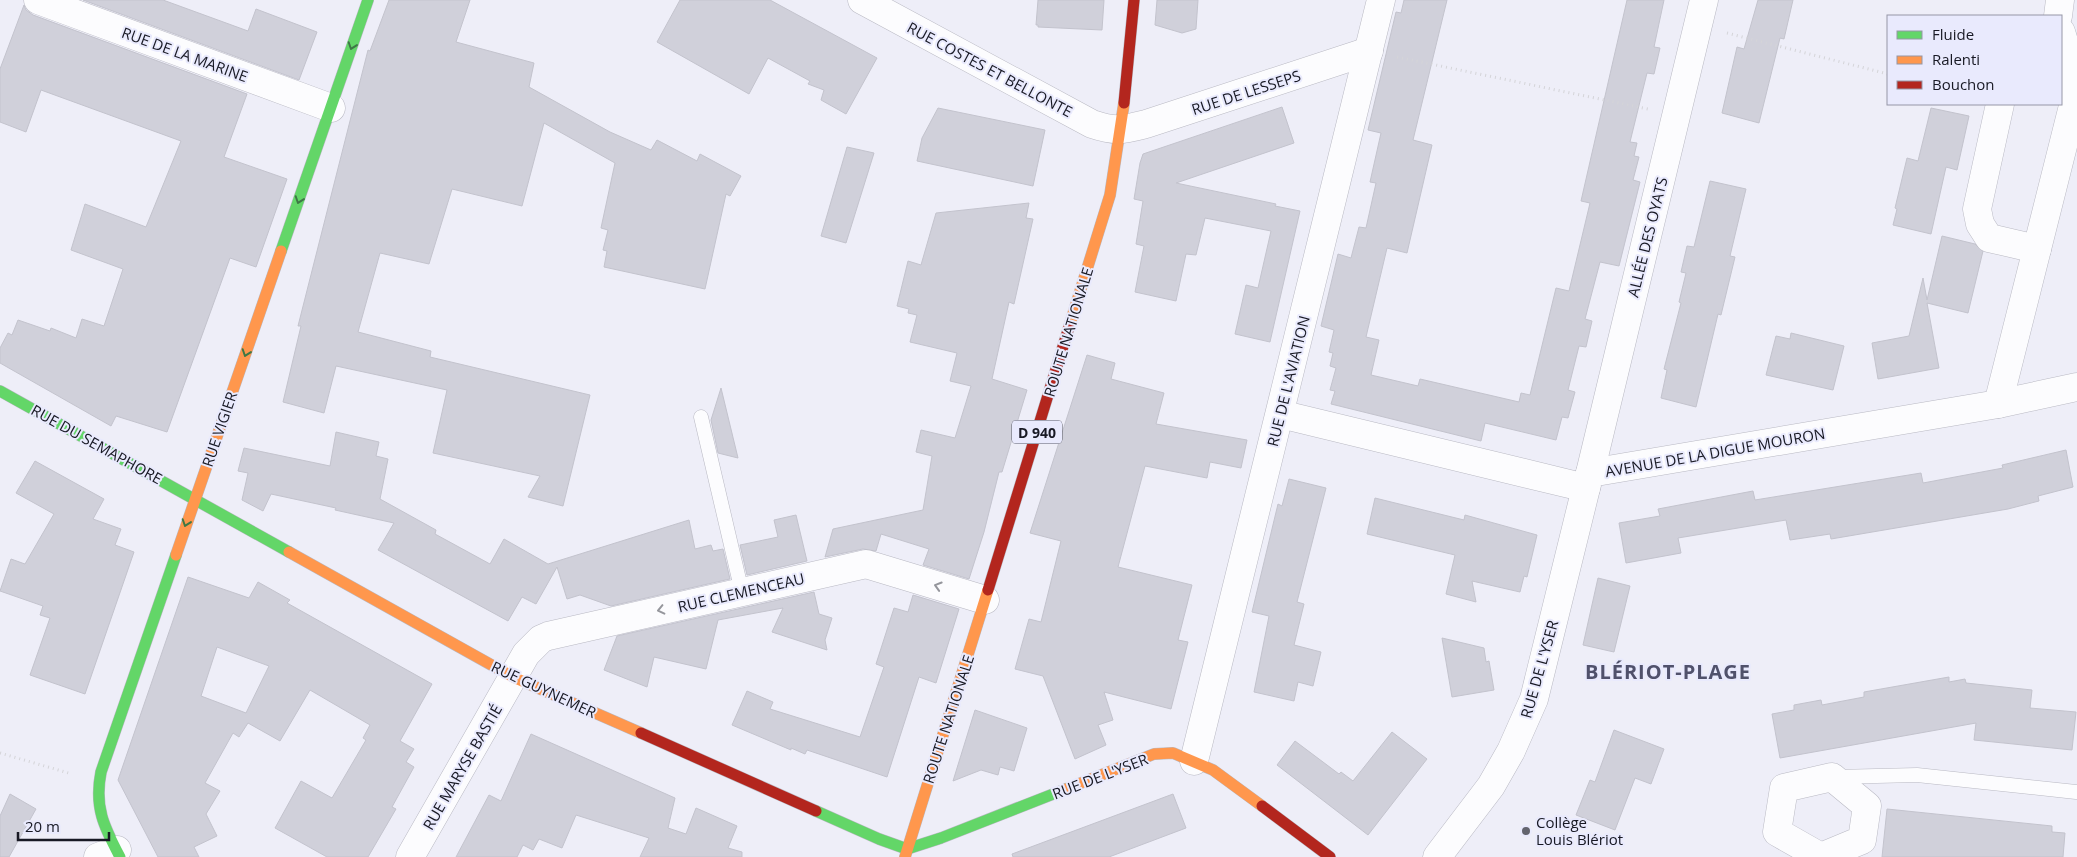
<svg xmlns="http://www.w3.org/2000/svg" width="2077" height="857" font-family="'Open Sans',sans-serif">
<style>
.building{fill:#d0d0da;stroke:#c3c3cd;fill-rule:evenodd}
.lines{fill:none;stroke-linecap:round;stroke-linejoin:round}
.lane-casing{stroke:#b9b9c3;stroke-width:15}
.street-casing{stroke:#b9b9c3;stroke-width:29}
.fast-casing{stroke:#b9b9c3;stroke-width:12}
.slow-casing{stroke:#b9b9c3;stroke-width:12}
.jam-casing{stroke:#b9b9c3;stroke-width:12}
.path{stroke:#d4d4d8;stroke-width:3;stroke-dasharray:1 4;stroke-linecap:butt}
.lane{stroke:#fcfcfe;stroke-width:14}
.street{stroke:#fcfcfe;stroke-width:28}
.fast{stroke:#63d668;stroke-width:11}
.slow{stroke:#ff974d;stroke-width:11}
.jam{stroke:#b3261e;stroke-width:11}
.oneway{stroke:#3e7846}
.oneway2{stroke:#95969c}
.poi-dot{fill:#63646e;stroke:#e9eafd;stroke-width:2}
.labels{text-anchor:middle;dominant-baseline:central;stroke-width:4;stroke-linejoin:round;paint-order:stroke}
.shield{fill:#e9eafd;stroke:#575865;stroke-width:1}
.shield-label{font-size:14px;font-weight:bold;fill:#181924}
.street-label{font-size:15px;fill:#181924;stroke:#e9eafd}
.poi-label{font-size:15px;fill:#181924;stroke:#e9eafd;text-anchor:start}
.district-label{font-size:20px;font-weight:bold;letter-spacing:1px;fill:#50516b;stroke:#e9eafd}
</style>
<rect width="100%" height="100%" fill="#eeeef8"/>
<!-- building -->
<g class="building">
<path d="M83,0H163L248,31L256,9L317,32L299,80Z"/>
<path d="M389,0H470L456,42L534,63L529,87L610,132L651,150L657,140L697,161L700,154L741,176L730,196L726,194L705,289L604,267L607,251L603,250L608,230L601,228L615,163L544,123L522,206L452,189L429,264L380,253L358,332L431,351L430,357L590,395L563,506L528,497L540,476L433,453L447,390L336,366L324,413L283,402L301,326H298L368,50L370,51Z"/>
<path d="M680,0H770L877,58L846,114L821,100L824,90L808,84L810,81L768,58L749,94L657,42Z"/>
<path d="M1038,0H1104L1102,30L1038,27V25H1036Z"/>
<path d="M1157,0H1198L1196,29L1182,33L1155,25Z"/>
<path d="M1404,0H1447L1413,140L1432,145L1407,253L1387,248L1366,337L1379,340L1371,375L1418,386L1420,379L1519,402L1521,393L1530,395L1556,288L1569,291L1590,203L1581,201L1627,0H1664L1654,47L1660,48L1654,74L1647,73L1630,142L1637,143L1634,156L1639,157L1633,180L1640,182L1619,266L1600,262L1585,319L1592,321L1586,347L1579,346L1568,390L1575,392L1568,418L1562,417L1556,440L1485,423L1481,441L1331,404L1335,391L1330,390L1336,368L1330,366L1333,353L1329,352L1334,330L1321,326L1338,254L1351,258L1359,227L1366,228L1376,183L1370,182L1381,133L1368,130L1396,12L1401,13Z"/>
<path d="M1758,0H1793L1784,39L1780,38L1759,123L1722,113L1737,47L1744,49Z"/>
<path d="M24,5L26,10L33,15L247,94L224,157L287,179L256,267L230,258L167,432L116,416L111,426L0,363V348L8,333L12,335L18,320L50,331L51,328L76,338L82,319L104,326L123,269L71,250L85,204L146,227L181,141L41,90L26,132L0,122V69Z"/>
<path d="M1282,107L1294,143L1176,183L1276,204L1275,206L1300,211L1270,342L1235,334L1246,285L1258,288L1271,231L1205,218L1196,255L1186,254L1176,301L1135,292L1144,246L1136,244L1143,201L1134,199L1140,163L1143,154Z"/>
<path d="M938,108L1045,130L1033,186L917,161L922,138Z"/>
<path d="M1931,108L1969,116L1957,170L1946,167L1931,234L1893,225L1897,209L1895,208L1907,158L1918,161Z"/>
<path d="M847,147L874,153L846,243L821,236Z"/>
<path d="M1710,181L1746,189L1730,256L1735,257L1721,315L1718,314L1696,407L1661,398L1667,370L1664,369L1681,303L1679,302L1686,273L1681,272L1687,246L1694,247Z"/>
<path d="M1029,203L1026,218L1033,219L1014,304L1009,302L992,379L1027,390L1002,472H999L984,532L969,579L923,565L929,549L881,534L876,551L863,549L825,557L833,529L923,510L932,456L916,452L921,430L955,438L971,386L950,381L957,353L910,342L917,315L908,313L909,309L897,306L908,261L921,265L936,213Z"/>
<path d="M1942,236L1975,244L1983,251L1968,313L1927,303L1939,368L1878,379L1872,343L1909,336L1923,278L1927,300Z"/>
<path d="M1791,333L1844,346L1833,390L1766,375L1776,336L1790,339Z"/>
<path d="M1087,355L1115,363L1111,379L1164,393L1156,424L1247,440L1241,468L1210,462L1207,478L1145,466L1118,567L1192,585L1178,640L1188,642L1171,709L1104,692L1113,720L1098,725L1106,745L1075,759L1043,676L1015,669L1029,619L1041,622L1061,541L1030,533Z"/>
<path d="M721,388L738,458L718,453L711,420Z"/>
<path d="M336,432L379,442L376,456L388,459L380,499L436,530L435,534L490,564L504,539L548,564L689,520L695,549L711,545L713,551L723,549L730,579L611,606L580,595L567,599L557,567L536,604L522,597L508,621L378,550L394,523L335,510L336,508L271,494L263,511L242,500L248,473L238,471L244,448L330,466Z"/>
<path d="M2066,450L2073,487L2038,496L2039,501L2008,509L1831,539L1830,534L1790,540L1786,520L1678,538L1681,553L1626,563L1619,523L1660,516L1658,509L1753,491L1755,500L1921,473L1923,483L2003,468L2002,465Z"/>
<path d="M35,461L104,499L93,519L121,529L115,545L134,552L85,694L30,675L50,618L40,615L43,606L0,591L11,559L25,564L54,514L16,493Z"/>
<path d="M1289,479L1326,488L1297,602L1304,604L1294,645L1321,652L1313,686L1298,682L1294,701L1254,692L1269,616L1252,612L1278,504L1282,506Z"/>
<path d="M1375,498L1464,520L1465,515L1537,535L1527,577L1524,576L1520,592L1472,581L1476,602L1446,594L1455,555L1367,534Z"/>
<path d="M796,515L807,561L747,575L740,545L778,537L774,520Z"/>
<path d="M188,577L249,598L258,582L290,600L287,603L432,684L400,741L414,749L406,762L414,767L392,807L396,809L368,857H327L275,828L301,781L332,798L366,740L363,738L370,725L310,690L280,741L248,723L239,737L233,733L205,783L220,791L206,814L217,836L194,847L199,857H158L118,780ZM217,647L269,666L246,713L201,696Z"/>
<path d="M1598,578L1630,586L1614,652L1583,645Z"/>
<path d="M814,592L819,614L832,618L825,640L827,650L772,632L783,608L718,620L706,669L654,657L647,687L604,670L617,636Z"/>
<path d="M913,595L959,609L936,683L919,677L887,777L807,750L805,754L791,748V750L732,725L747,691L773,702L770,709L860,737L884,667L876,664L894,608L908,612Z"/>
<path d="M1442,638L1484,648L1486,662L1489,661L1494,690L1452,697Z"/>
<path d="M1949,677V682L1965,679L1966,683L2032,690L2030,708L2076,712L2072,750L1974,740L1976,723L1780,758L1772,714L1794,710V705L1821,700L1822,705L1864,697V692Z"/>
<path d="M975,710L1027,728L1014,771L1000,767L998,775L981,770L953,781Z"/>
<path d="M1614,730L1664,749L1651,784L1635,778L1615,830L1576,815L1590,780L1595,782Z"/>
<path d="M1392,732L1427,759L1368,835L1277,765L1295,741L1339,774L1341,772L1353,781Z"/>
<path d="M531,734L675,798L668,828L686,834L696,808L737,826L728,848L742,852V857H640L649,838L576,815L562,848L539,839L533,850L523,845L517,857H456L489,795L501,801Z"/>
<path d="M10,794L36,809L9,857H0V816Z"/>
<path d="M1173,794L1186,828L1109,857H1013L1012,854Z"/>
<path d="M1887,809L2052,826V832L2065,833L2063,857H1882Z"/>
</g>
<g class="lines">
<!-- lane casing -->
<g class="lane-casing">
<g id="lane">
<path d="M701,417L742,592"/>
<path d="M1835,777L1917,775L2076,792"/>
</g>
</g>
<!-- street casing -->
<g class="street-casing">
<g id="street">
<path d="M38,0L331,108"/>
<path d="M862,0L1092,124C1116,132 1122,130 1146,124L1369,51"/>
<path d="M2058,16L2060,0"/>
<path d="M2000,104L1977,209L1980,224L1989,238L2037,249"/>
<path d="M1998,404L2075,98V77L2061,32"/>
<path d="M1280,414L1586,488L1590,473L1998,404L2077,387"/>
<path d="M1590,473L1704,0"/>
<path d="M1194,761L1381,0"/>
<path d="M1832,777L1867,806L1862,840L1821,857L1777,832L1784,788Z"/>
<path d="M98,857L117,850"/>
<path d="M410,857L526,654L541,639L548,636L866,564L985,600"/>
<path d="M1437,857L1491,786L1511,751L1534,699L1586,488"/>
</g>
</g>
<!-- fast casing -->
<g class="fast-casing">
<g id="fast">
<path d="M281,251L368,0"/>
<path d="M0,391L289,552"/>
<path d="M816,811L879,839L907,849L941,838L1066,789"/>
<path d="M120,857C104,827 94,807 101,772L176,555"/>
</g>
</g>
<!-- slow casing -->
<g class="slow-casing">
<g id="slow">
<path d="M1069,327L1110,195L1124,103"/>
<path d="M289,552L513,677L641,733"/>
<path d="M176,555L281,251"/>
<path d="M1066,789L1154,754L1173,753L1213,770L1262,806"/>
<path d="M905,857L988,590"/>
</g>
</g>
<!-- jam casing -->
<g class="jam-casing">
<g id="jam">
<path d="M1124,103L1134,0"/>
<path d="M988,590L1069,327"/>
<path d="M641,733L816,811"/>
<path d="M1262,806L1330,857"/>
</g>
</g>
<!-- path -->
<g class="path">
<path d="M1727,33L1888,74"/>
<path d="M1397,57L1648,109"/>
<path d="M0,753L72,774"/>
</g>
<!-- lane -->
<use href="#lane" class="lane"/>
<!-- street -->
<use href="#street" class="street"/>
<!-- fast -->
<use href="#fast" class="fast"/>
<!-- slow -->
<use href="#slow" class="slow"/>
<!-- jam -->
<use href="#jam" class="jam"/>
</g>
<!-- one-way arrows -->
<defs><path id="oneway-chevron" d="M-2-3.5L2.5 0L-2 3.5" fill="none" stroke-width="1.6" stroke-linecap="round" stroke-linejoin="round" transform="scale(1.25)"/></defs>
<g class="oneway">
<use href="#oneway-chevron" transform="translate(352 46) rotate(109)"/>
<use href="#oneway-chevron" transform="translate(299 200) rotate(109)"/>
<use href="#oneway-chevron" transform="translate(246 353) rotate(109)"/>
<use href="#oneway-chevron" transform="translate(186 523) rotate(109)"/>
</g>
<g class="oneway2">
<use href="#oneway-chevron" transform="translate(938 586) rotate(-163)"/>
<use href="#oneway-chevron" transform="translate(661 610) rotate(167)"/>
</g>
<!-- markers -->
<circle class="poi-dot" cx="1526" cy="831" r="5"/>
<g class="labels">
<!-- shield labels -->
<rect class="shield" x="1012" y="420.5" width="50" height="23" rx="4"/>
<g class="shield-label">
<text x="1037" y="432">D 940</text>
</g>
<!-- street labels -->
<g class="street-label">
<text transform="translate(185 54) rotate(20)">RUE DE LA MARINE</text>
<text transform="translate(990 69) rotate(28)">RUE COSTES ET BELLONTE</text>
<text transform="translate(1246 92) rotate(-18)">RUE DE LESSEPS</text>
<text transform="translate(1647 237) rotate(-76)">ALLÉE DES OYATS</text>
<text transform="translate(1068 332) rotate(-73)">ROUTE NATIONALE</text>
<text transform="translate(1288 381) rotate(-76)">RUE DE L'AVIATION</text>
<text transform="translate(219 429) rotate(-71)">RUE VIGIER</text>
<text transform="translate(97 444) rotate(29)">RUE DU SEMAPHORE</text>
<text transform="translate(1715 452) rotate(-10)">AVENUE DE LA DIGUE MOURON</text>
<text transform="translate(741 592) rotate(-13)">RUE CLEMENCEAU</text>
<text transform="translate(1539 669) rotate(-74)">RUE DE L'YSER</text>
<text transform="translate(544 689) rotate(25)">RUE GUYNEMER</text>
<text transform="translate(948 719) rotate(-72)">ROUTE NATIONALE</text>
<text transform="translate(462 767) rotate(-60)">RUE MARYSE BASTIÉ</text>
<text transform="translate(1100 776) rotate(-21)">RUE DE L'YSER</text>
</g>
<!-- poi labels -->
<g class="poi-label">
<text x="1536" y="822">Collège<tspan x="1536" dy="17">Louis Blériot</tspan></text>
</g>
<!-- district labels -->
<g class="district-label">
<text x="1668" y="671">BLÉRIOT-PLAGE</text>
</g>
</g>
<!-- legend -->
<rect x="1887" y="15" width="175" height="90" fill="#e9eafd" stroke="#9596a6"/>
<rect x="1897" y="31" width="25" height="8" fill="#63d668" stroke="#9596a6"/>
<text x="1932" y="40" font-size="15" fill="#181924">Fluide</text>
<rect x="1897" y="56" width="25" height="8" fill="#ff974d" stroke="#9596a6"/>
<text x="1932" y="65" font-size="15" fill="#181924">Ralenti</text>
<rect x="1897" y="81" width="25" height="8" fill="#b3261e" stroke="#9596a6"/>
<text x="1932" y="90" font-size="15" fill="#181924">Bouchon</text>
<!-- scale -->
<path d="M18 832v8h91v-8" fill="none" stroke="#181924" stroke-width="2.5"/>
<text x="25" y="832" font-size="15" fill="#181924" stroke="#e9eafd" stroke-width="4" paint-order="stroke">20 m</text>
</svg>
